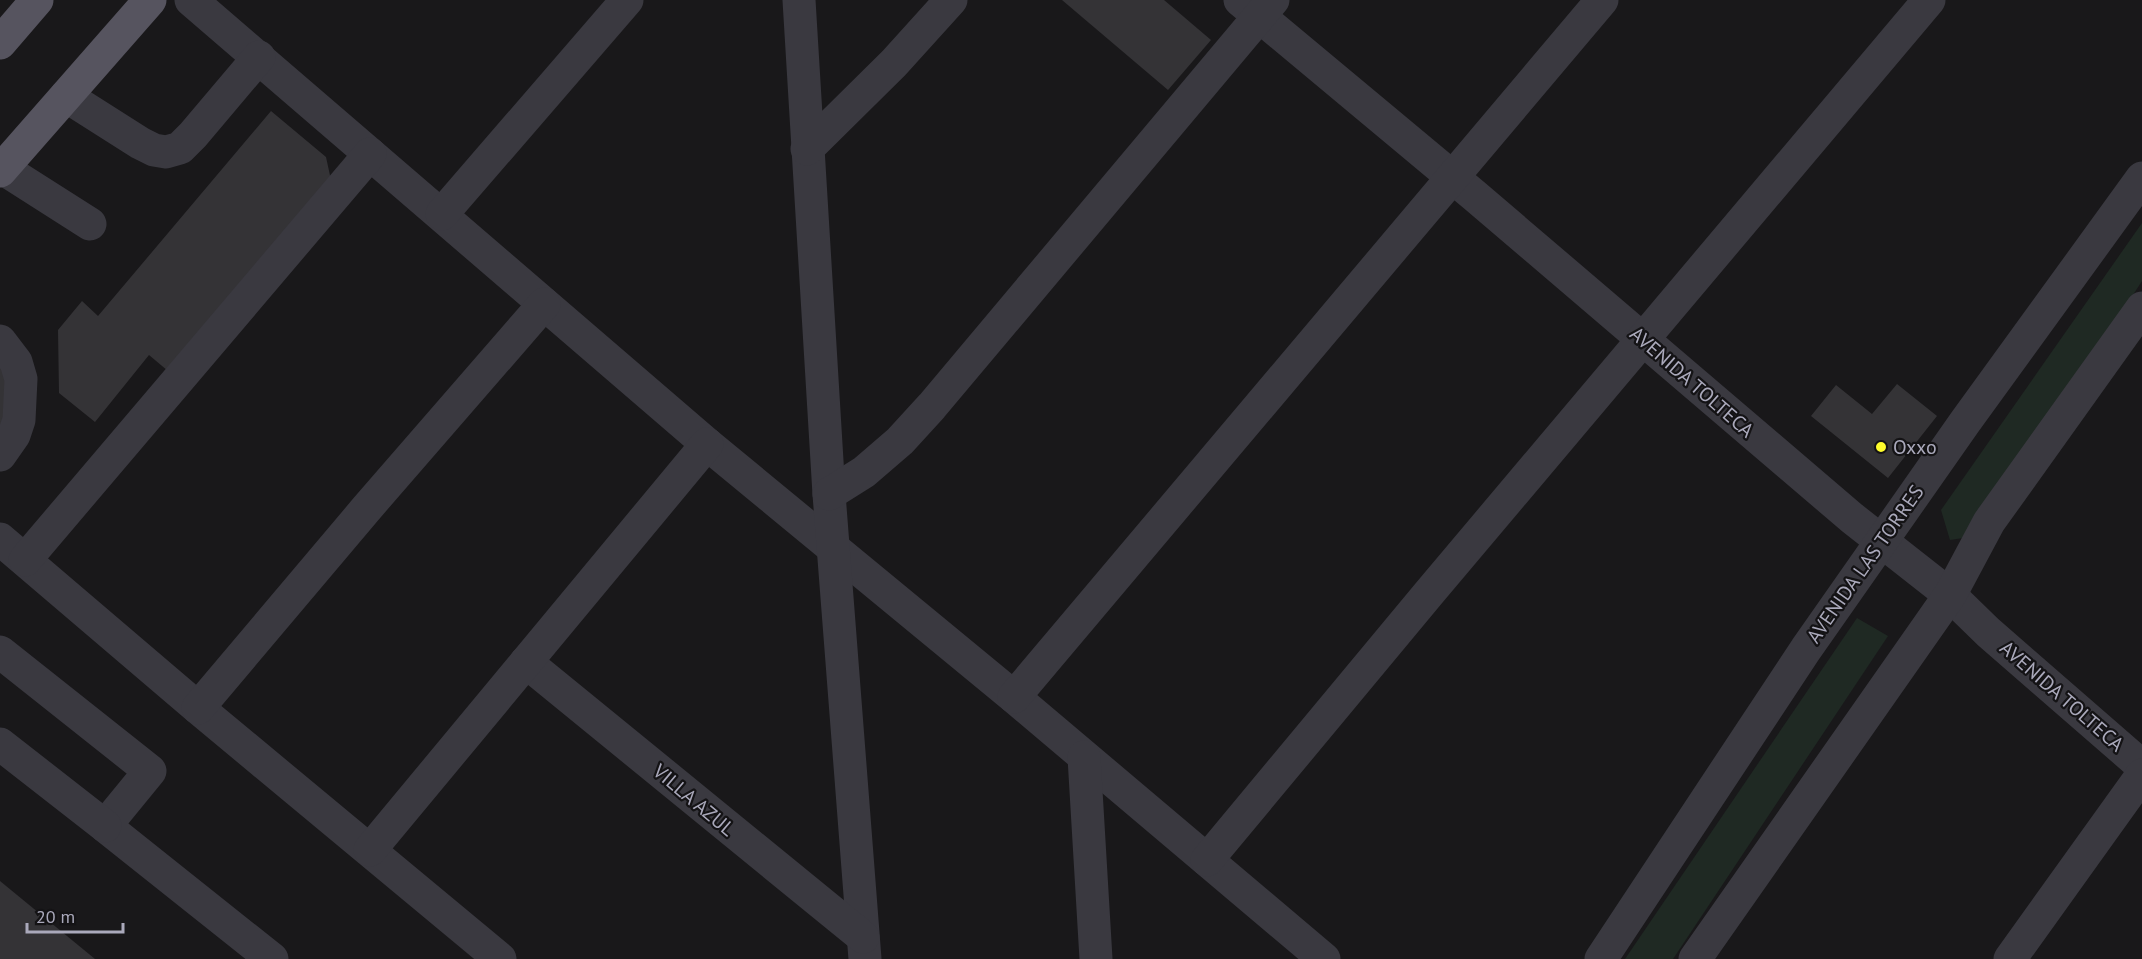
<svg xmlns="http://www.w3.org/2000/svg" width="2142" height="959" font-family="'PT Sans',sans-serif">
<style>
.green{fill:#1f2923}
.building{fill:#343336}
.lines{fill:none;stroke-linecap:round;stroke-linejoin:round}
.minor{stroke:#3a3940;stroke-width:33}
.major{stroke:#56545f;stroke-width:33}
.poi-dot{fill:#fefc2c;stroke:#141315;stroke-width:2}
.labels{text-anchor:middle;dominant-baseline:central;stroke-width:4.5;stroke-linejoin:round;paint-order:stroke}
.street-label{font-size:20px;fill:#aaa9bb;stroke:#141315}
.poi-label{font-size:20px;fill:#aaa9bb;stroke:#141315;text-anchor:start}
</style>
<rect width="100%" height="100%" fill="#19181a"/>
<!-- green -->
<g class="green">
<path d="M2142,223V281L1976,536L1950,540L1941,510Z"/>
<path d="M1857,618L1888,636L1673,959H1625Z"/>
</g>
<!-- building -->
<g class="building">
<path d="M1062,0H1164L1211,40L1168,90Z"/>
<path d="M271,111L326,157L331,180L168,371L149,355L95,422L59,393L58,330L82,301L98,316Z"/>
<path d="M6,354L11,431H0V355Z"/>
<path d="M1897,384L1937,416L1888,478L1811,416L1836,385L1872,414Z"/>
<path d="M0,881L95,959H0Z"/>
</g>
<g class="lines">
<!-- minor -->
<g class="minor">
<path d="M191,0L707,444L1014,697L1324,959"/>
<path d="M799,0L829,494L865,959"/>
<path d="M1240,0L1475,196L1852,518L1950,595L1988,632L2142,766"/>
<path d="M66,96L140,143L154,150L166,152L180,148L193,135L259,57"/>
<path d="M807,149L894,63L951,0"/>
<path d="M2,168L90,224"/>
<path d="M442,214L627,0"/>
<path d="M0,341L16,362L21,379L19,420L14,435L0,455"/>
<path d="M829,494L864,472L900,441L932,406L1273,0"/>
<path d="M0,539L198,708L500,959"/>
<path d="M25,560L370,154"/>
<path d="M0,652L150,771L105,826L272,959"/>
<path d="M526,662L863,937"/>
<path d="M1014,697L1602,0"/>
<path d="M198,708L366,509L544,304"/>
<path d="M0,744L105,826"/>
<path d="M1084,757L1096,959"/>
<path d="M370,850L707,444"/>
<path d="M1207,860L1429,593L1929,0"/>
<path d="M1601,959L1806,649L1965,422L2142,178"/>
<path d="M1695,959L1950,595L1989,522L2142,308"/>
<path d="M2010,959L2142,775"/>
</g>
<!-- major -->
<g class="major">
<path d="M0,43L37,0"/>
<path d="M0,171L150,0"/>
</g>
</g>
<!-- markers -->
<circle class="poi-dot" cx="1881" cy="447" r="6"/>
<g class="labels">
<!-- street labels -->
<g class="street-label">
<text transform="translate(1692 382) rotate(41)">AVENIDA TOLTECA</text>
<text transform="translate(1865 564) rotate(-55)">AVENIDA LAS TORRES</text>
<text transform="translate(2062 696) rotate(41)">AVENIDA TOLTECA</text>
<text transform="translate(694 800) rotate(40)">VILLA AZUL</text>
</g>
<!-- poi labels -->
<g class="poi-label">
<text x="1893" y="447">Oxxo</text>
</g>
</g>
<!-- scale -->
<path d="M27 923v9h96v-9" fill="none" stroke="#aaa9bb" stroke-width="3"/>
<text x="36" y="923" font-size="18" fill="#aaa9bb" stroke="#141315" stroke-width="4.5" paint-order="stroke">20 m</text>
</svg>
